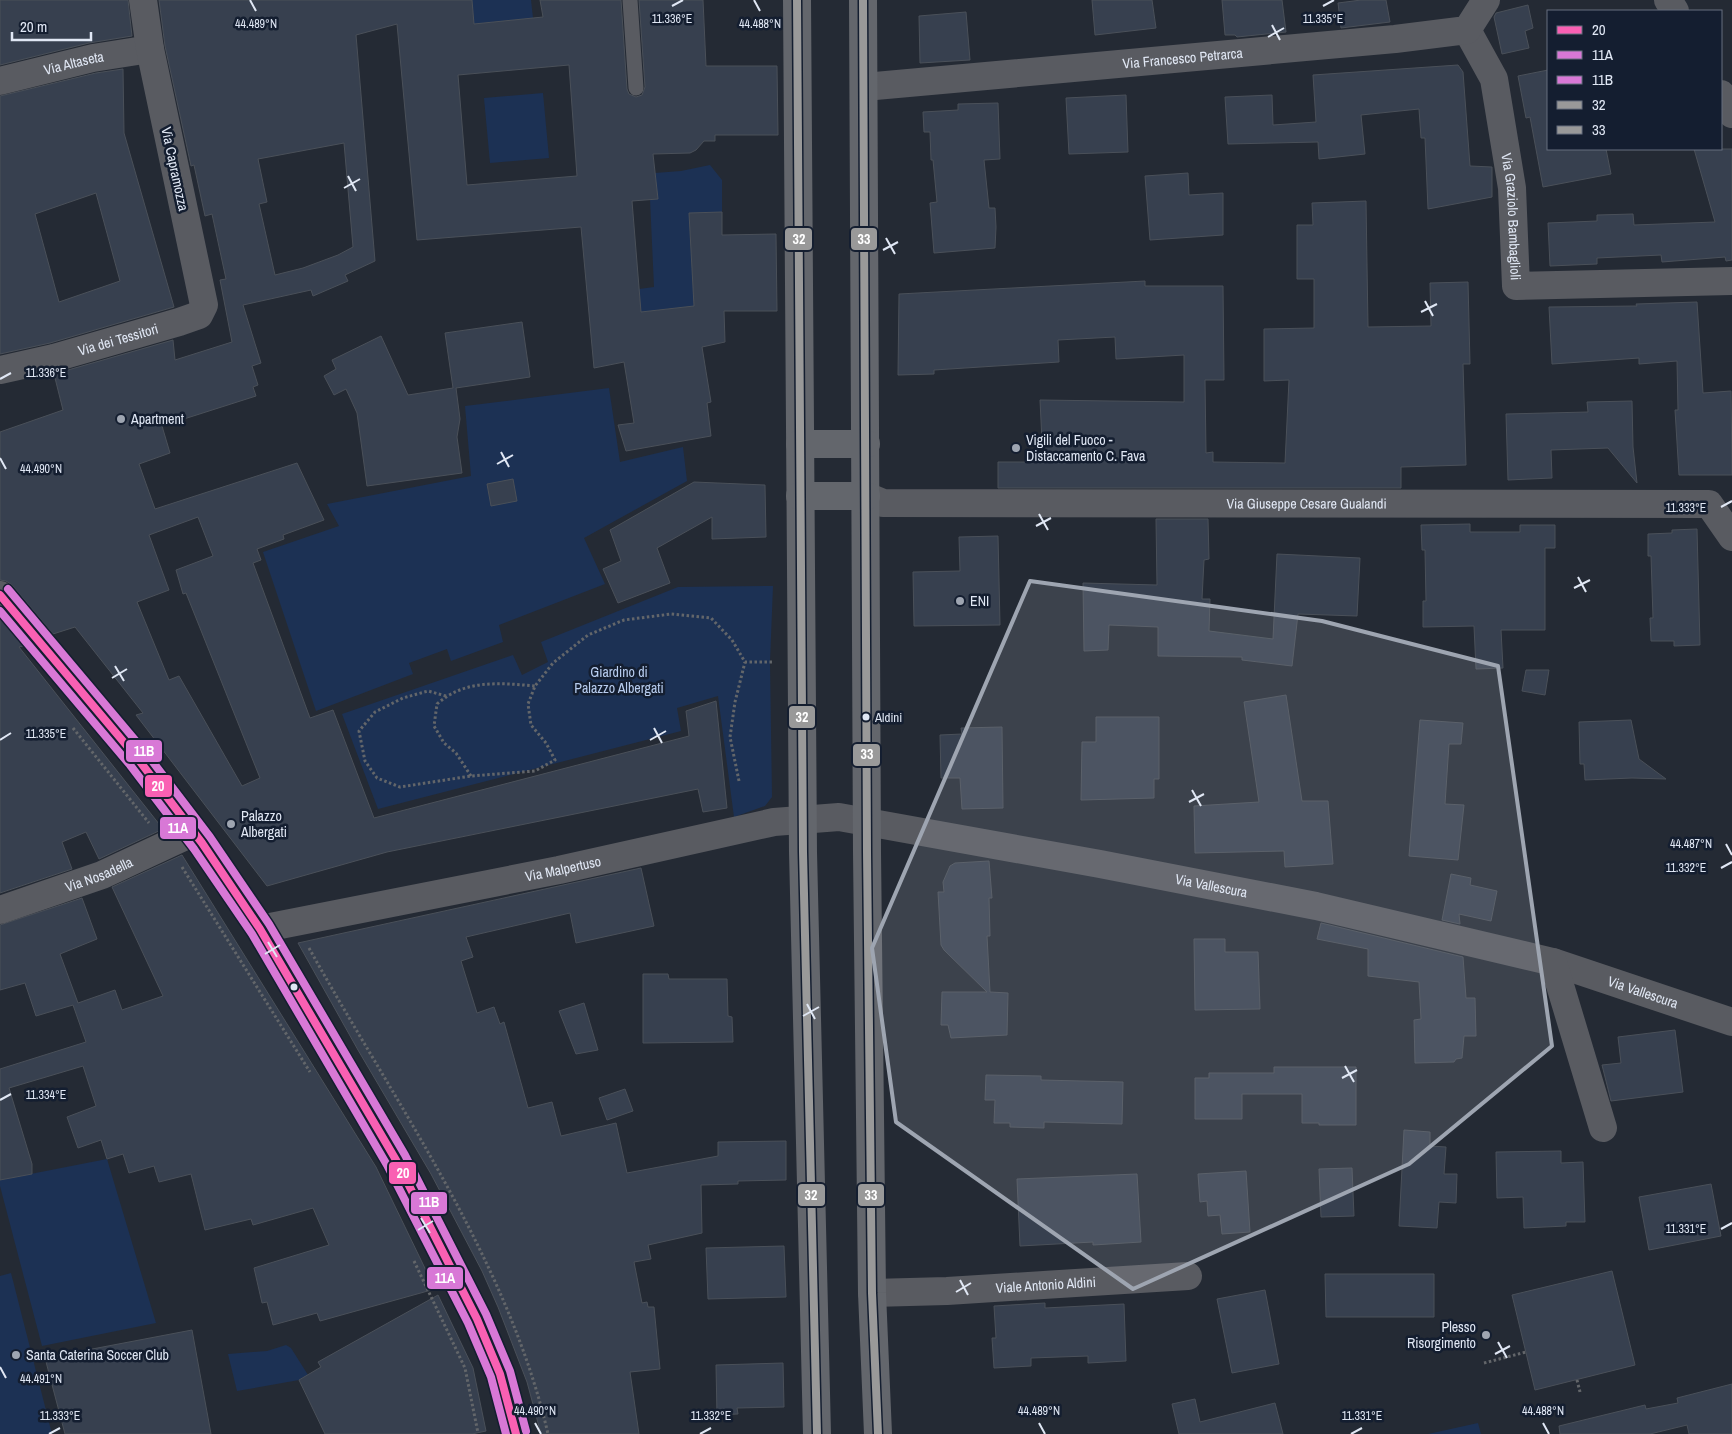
<svg xmlns="http://www.w3.org/2000/svg" width="1732" height="1434" font-family="'Archivo Narrow',sans-serif">
<style>
.green{fill:#1c3154}
.building{fill:#37404f;stroke:#4a5059;fill-rule:evenodd}
.lines{fill:none;stroke-linecap:round;stroke-linejoin:round}
.path{stroke:#63666a;stroke-width:3;stroke-dasharray:2.5 2.5;stroke-linecap:butt}
.service{stroke:#595b61;stroke-width:15}
.minor{stroke:#595b61;stroke-width:28}
.tertiary{stroke:#595b61;stroke-width:28}
.primary{stroke:#63666c;stroke-width:28}
.bus-1-casing{stroke:#141e30;stroke-width:11}
.bus-2-casing{stroke:#141e30;stroke-width:11}
.bus-3-casing{stroke:#141e30;stroke-width:11}
.bus-4-casing{stroke:#141e30;stroke-width:11}
.bus-5-casing{stroke:#141e30;stroke-width:11}
.bus-1{stroke:#f960b3;stroke-width:8}
.bus-2{stroke:#d878d6;stroke-width:8}
.bus-3{stroke:#d878d6;stroke-width:8}
.bus-4{stroke:#999;stroke-width:8}
.bus-5{stroke:#999;stroke-width:8}
.marked{fill:#9ea5b1;fill-opacity:0.2;stroke:#9ea5b1;stroke-width:4;stroke-linejoin:round}
.ticks{fill:none;stroke:#e0e7f4;stroke-width:2}
.poi-dot{fill:#9ea5b1;stroke:#141e30;stroke-width:2}
.bus-dot{fill:#e0e7f4;stroke:#141e30;stroke-width:2}
.labels{text-anchor:middle;dominant-baseline:central;stroke-width:5;stroke-linejoin:round;paint-order:stroke}
.bus-label{font-size:13px;fill:#e0e7f4;stroke:#141e30;text-anchor:start}
.street-label{font-size:14px;fill:#e0e7f4;stroke:#141e30}
.poi-label{font-size:14px;fill:#e0e7f4;stroke:#141e30;text-anchor:start}
.park-label{font-size:14px;fill:#b8cdef;stroke:#141e30}
.ticks-label{font-size:12px;text-anchor:middle;fill:#e0e7f4;stroke:#141e30;stroke-width:5;stroke-linejoin:round;paint-order:stroke}
.line-badge{stroke:#141e30;stroke-width:2}
.badge-label{font-size:14px;text-anchor:middle;font-weight:bold;fill:#fff}
</style>
<rect width="100%" height="100%" fill="#242a34"/>
<!-- green -->
<g class="green">
<path d="M472,0H531L533,18L474,24Z"/>
<path d="M543,93L549,158L490,163L484,98Z"/>
<path d="M710,165L722,180V212L689,214L694,306L641,312L639,289L654,287L650,199L655,173L681,171Z"/>
<path d="M609,388L620,462L683,447L687,481L584,538L605,584L499,625L503,642L451,661L447,649L409,663L413,674L316,711L263,552L339,526L327,504L471,476L465,406Z"/>
<path d="M773,586L770,662L772,797L765,806L734,817L718,696L677,708L681,731L378,809L342,714L513,655L522,675L548,662L541,642L678,587Z"/>
<path d="M107,1159L156,1323L42,1346L0,1186V1180Z"/>
<path d="M11,1273L52,1434H0V1276Z"/>
<path d="M286,1345L291,1348L308,1375L299,1380L237,1391L228,1354L267,1351Z"/>
<path d="M1478,1423L1481,1434H1428Z"/>
</g>
<!-- building -->
<g class="building">
<path d="M0,0H128L132,36L89,43L0,65Z"/>
<path d="M159,0H472L474,24L543,17L540,0H621L627,89L629,94L636,97L642,95L645,87L639,0H703L706,66H777L778,135H715V141H704L696,150L690,153L653,154L658,199L632,201L641,312L694,306L689,213L722,212V235L776,234L777,311H724L725,342L702,347L711,402L707,403L711,436L626,451L618,425L634,423L624,362L594,368L581,227L417,240L397,24L356,35L375,261L345,275L348,281L313,296L311,290L243,305L261,363L252,366L258,385L253,387L256,396L162,426L170,453L139,464L155,509L297,463L324,520L283,535L284,539L257,549L261,560L253,563L310,718L333,710L374,818L689,736L686,711L716,701L727,808L703,812L698,789L387,852L267,886L136,715L143,713L75,627L53,634L12,585L6,581L0,580V432L63,410L54,374L173,340L175,360L232,342L220,280L226,279L212,214L205,216L194,165L191,166L165,46ZM569,65L577,176L467,185L458,75ZM344,143L353,247L338,255L303,268L275,275L259,204L267,202L258,159ZM198,517L213,556L176,570L183,594L186,593L260,778L242,786L179,676L169,680L137,602L169,590L149,535Z"/>
<path d="M1092,0H1152L1156,28L1095,35Z"/>
<path d="M1222,0H1282L1286,32L1237,37L1235,35H1225Z"/>
<path d="M1361,0H1386L1390,22L1341,28L1338,3Z"/>
<path d="M1528,5L1533,28L1525,31L1529,48L1502,54L1494,17L1496,13Z"/>
<path d="M966,12L970,60L920,63L919,16Z"/>
<path d="M1458,65L1463,72L1470,166L1492,167V197L1428,209L1425,138H1421L1419,109L1361,115L1365,154L1319,159L1318,142L1228,144L1225,97L1272,95L1273,125L1316,122L1313,75Z"/>
<path d="M123,69L124,133L174,307L50,343L0,354V96L96,73ZM96,193L120,281L59,302L35,214Z"/>
<path d="M1548,70V149H1606L1611,174L1543,187L1530,117L1526,118L1518,76Z"/>
<path d="M1126,95L1128,152L1069,154L1066,98Z"/>
<path d="M998,103L1000,159L984,160L989,208H995L996,227L995,248L934,253L930,203L937,202L933,160H931L930,132H924L923,112L958,110V104Z"/>
<path d="M1694,149H1732V260L1726,261L1725,257L1662,262L1661,255L1597,258V264L1550,266L1548,223L1597,221V215L1633,214L1634,225L1715,222Z"/>
<path d="M1188,173L1189,195L1223,193V235L1150,240L1145,176Z"/>
<path d="M1366,201L1368,327L1431,326L1430,283L1468,282L1470,364H1463L1466,465L1401,467V488H998V462H1043L1040,400L1184,402V355L1116,359L1115,337L1058,340L1059,362L934,370V374L898,375L899,294L1145,281V286H1223L1224,380H1205L1206,453L1213,452V462L1285,463L1289,380L1264,381V329L1314,328V279H1297V225H1313L1312,203Z"/>
<path d="M1697,302L1703,393L1731,391L1732,475H1679L1675,410H1678L1677,361L1639,364V358L1552,364L1549,307L1637,306L1636,304Z"/>
<path d="M522,322L530,377L456,388L460,419L457,437L462,473L367,486L357,413L346,389L334,395L324,376L336,369L332,360L381,336L408,395L453,388L445,333Z"/>
<path d="M1632,401L1633,447L1637,483L1608,448L1551,450L1552,478L1508,480L1506,414L1588,412L1587,402Z"/>
<path d="M513,479L517,501L491,506L487,484Z"/>
<path d="M694,482L765,485L766,537L712,539V517L657,548L670,583L618,603L603,569L621,561L610,530Z"/>
<path d="M1156,519H1208L1209,559L1204,560L1202,599H1210L1209,631L1273,639L1277,554L1360,558L1357,616L1298,614L1292,666L1242,660V657L1158,656V627L1109,625L1108,650L1084,651L1083,583L1157,585Z"/>
<path d="M1470,524V532H1520V525H1555V548H1545V630H1501L1503,668L1476,669L1474,626L1423,627V601H1426L1425,550H1422L1421,525Z"/>
<path d="M1697,529L1700,645L1674,646V641H1651L1650,618H1653L1651,556H1648V534L1672,533V530Z"/>
<path d="M998,536L1000,625L914,626L913,572L960,571L959,537Z"/>
<path d="M0,619L23,646L19,647L163,829L99,859L86,832L62,842L72,869L0,893Z"/>
<path d="M1526,670H1549L1545,695L1522,691Z"/>
<path d="M1286,695L1302,801H1328L1333,864L1285,867L1284,851L1195,853L1194,806L1259,802L1244,702Z"/>
<path d="M1096,717H1159V779H1154V798L1081,800L1082,742H1096Z"/>
<path d="M1420,720L1463,723L1461,744H1449L1445,804L1464,805L1458,860L1409,856Z"/>
<path d="M1631,720L1639,759L1666,779L1632,778L1585,780L1584,764H1580L1579,722Z"/>
<path d="M1002,727L1003,808L962,809L960,778H941L940,735L962,734L961,728Z"/>
<path d="M182,855L376,1167L435,1289L320,1321L317,1313L273,1325L267,1302L262,1303L254,1268L329,1245L313,1208L253,1225L251,1219L205,1230L191,1174L159,1182L154,1166L129,1173L123,1154L107,1159L101,1140L78,1148L67,1117L96,1106L83,1066L9,1088L32,1164V1174L0,1180V1069L86,1042L73,1005L36,1016L25,983L0,990V925L82,898L97,939L60,954L78,1003L115,990L122,1010L163,996L112,887Z"/>
<path d="M989,861L992,898H989L990,936H987L990,992L1008,993L1007,1035L951,1038L948,1025H941L942,992H987L944,950L941,945L938,892H944L943,882L950,866L955,863Z"/>
<path d="M641,868L654,926L576,943L570,913L466,937L473,957L461,961L477,1013L494,1007L500,1024L504,1022L528,1108L552,1102L561,1136L616,1123L627,1173L718,1156V1142L786,1141V1180L738,1181V1184L701,1185L702,1233L648,1245L651,1259L634,1262L642,1303L647,1302L648,1307H654L660,1369L630,1372L639,1434H541L527,1382L498,1307L482,1271L431,1174L358,1050L298,943Z"/>
<path d="M1451,874L1471,878L1470,885L1497,891L1491,921L1459,914L1460,924L1442,920Z"/>
<path d="M1321,923L1463,957L1466,998H1475L1476,1036H1464L1462,1058L1456,1059L1454,1062L1415,1063L1414,1020L1421,1019L1419,982L1368,976V949L1317,939Z"/>
<path d="M1194,939H1225V952H1258L1260,1009L1195,1010Z"/>
<path d="M643,974H668L669,979H727L728,1016L732,1017L733,1042L643,1043Z"/>
<path d="M584,1003L598,1050L576,1054L559,1011Z"/>
<path d="M1675,1030L1683,1092L1611,1101L1602,1065L1621,1063L1618,1037Z"/>
<path d="M1274,1067H1356V1125H1319V1123H1302V1094H1242V1119H1195V1078H1209V1073H1274Z"/>
<path d="M986,1075L1041,1076V1080L1123,1082L1122,1124L1044,1122V1128L1010,1127V1123H994L995,1100H985Z"/>
<path d="M625,1089L633,1111L607,1120L599,1098Z"/>
<path d="M1404,1130L1430,1132V1146L1446,1147L1444,1174H1457L1456,1203L1439,1202L1437,1228L1399,1226Z"/>
<path d="M1561,1151V1163L1583,1162L1585,1222H1566V1226L1524,1228L1523,1197L1497,1198L1496,1152Z"/>
<path d="M1352,1168L1354,1216L1321,1217L1319,1169Z"/>
<path d="M1246,1171L1250,1232L1222,1234L1220,1215L1208,1216L1207,1201L1200,1202L1198,1174Z"/>
<path d="M1137,1174L1141,1242L1093,1245V1242L1020,1246L1017,1179Z"/>
<path d="M1711,1184L1721,1236L1649,1250L1639,1197Z"/>
<path d="M784,1246L786,1297L708,1299L706,1248Z"/>
<path d="M1612,1271L1635,1365L1535,1390L1512,1295Z"/>
<path d="M1325,1274H1434V1317H1326Z"/>
<path d="M1265,1290L1279,1364L1232,1373L1217,1299Z"/>
<path d="M438,1295L473,1368L486,1431L472,1434H325L299,1380L321,1367L318,1362Z"/>
<path d="M1045,1303V1308L1124,1304L1126,1361L1088,1363V1356L1031,1358V1366L994,1368L992,1338H996L994,1306Z"/>
<path d="M192,1330L211,1434H65L45,1358Z"/>
<path d="M783,1363L784,1407L737,1408L738,1414L717,1415L716,1365Z"/>
<path d="M1732,1384V1434H1689L1687,1425L1650,1434H1560L1559,1426L1645,1405L1646,1409L1678,1403L1677,1398Z"/>
<path d="M1195,1399L1200,1422L1275,1403L1283,1434H1179L1172,1404Z"/>
</g>
<g class="lines">
<!-- path -->
<g class="path">
<path d="M446,696L428,691L403,698L375,712L359,731L365,761L377,778L400,787L471,776L535,771L555,760L546,743L531,725L528,704L535,686L553,663L588,635L624,620L671,614L711,618L732,640L745,662H774"/>
<path d="M73,728L149,823"/>
<path d="M471,776L456,753L444,743L434,726L437,704C465,679 500,683 535,686"/>
<path d="M739,781L730,737L735,702L745,662"/>
<path d="M182,867L310,1072"/>
<path d="M309,948C395,1103 508,1260 548,1434"/>
<path d="M414,1261L465,1368L478,1433"/>
<path d="M1484,1363L1526,1352"/>
<path d="M1577,1380L1580,1392"/>
</g>
<!-- service -->
<path class="service" d="M630,0L636,88"/>
<!-- minor -->
<g class="minor">
<path d="M1668,0L1675,11"/>
<path id="s1" d="M1467,30L1494,79L1512,188L1516,286L1732,281"/>
<path id="s2" d="M0,81L93,58L150,49"/>
<path id="s3" d="M864,87L1395,39L1467,30L1486,0"/>
<path d="M1721,94L1732,114"/>
<path id="s4" d="M0,370L54,358L179,322L199,315L204,305L150,49L143,0"/>
<path id="s5" d="M866,496L883,503L1709,504L1732,537"/>
<path id="s6" d="M0,910L102,875L194,832"/>
<path id="s7" d="M260,929L559,870L774,822L839,817L1100,864L1316,906L1553,962L1732,1022"/>
<path d="M1553,962L1603,1128"/>
<path id="s8" d="M872,1293L947,1291L1188,1276"/>
</g>
<!-- tertiary -->
<path class="tertiary" d="M0,595L138,759L202,843L260,929L372,1118L396,1160L477,1319L500,1374L516,1434"/>
<!-- primary -->
<g class="primary">
<path d="M797,0L803,852L817,1434"/>
<path d="M863,0L867,852L872,1293L878,1434"/>
<path d="M800,444H866"/>
<path d="M800,496H866"/>
</g>
<!-- bus-1 casing -->
<g class="bus-1-casing">
<path id="bus-1" d="M0,595L138,759L202,843L260,929L396,1160L477,1319L500,1374L516,1434"/>
</g>
<!-- bus-2 casing -->
<g class="bus-2-casing">
<path id="bus-2" d="M0,611L130,765L194,849L252,934L387,1165L468,1323L491,1377L506,1434"/>
</g>
<!-- bus-3 casing -->
<g class="bus-3-casing">
<path id="bus-3" d="M8,589L146,753L210,837L269,924L405,1155L486,1314L510,1371L526,1431"/>
</g>
<!-- bus-4 casing -->
<g class="bus-4-casing">
<path id="bus-4" d="M797,0L803,852L817,1434"/>
</g>
<!-- bus-5 casing -->
<g class="bus-5-casing">
<path id="bus-5" d="M863,0L867,852L872,1293L878,1434"/>
</g>
<!-- bus-1 -->
<use href="#bus-1" class="bus-1"/>
<!-- bus-2 -->
<use href="#bus-2" class="bus-2"/>
<!-- bus-3 -->
<use href="#bus-3" class="bus-3"/>
<!-- bus-4 -->
<use href="#bus-4" class="bus-4"/>
<!-- bus-5 -->
<use href="#bus-5" class="bus-5"/>
</g>
<!-- marked area -->
<path class="marked" d="M1030,581L1322,621L1498,666L1552,1046L1409,1164L1133,1289L896,1122L872,948Z"/>
<!-- ticks -->
<path class="ticks" d="M250,0L256,11M754,0L760,11M672,6L683,0M1323,6L1334,0M1272,25L1280,40M1268,37L1284,28M348,176L356,191M344,188L360,179M886,238L895,254M883,250L898,242M1425,301L1433,316M1421,312L1437,304M0,379L11,373M501,452L509,467M0,458L6,469M497,464L513,455M1721,507L1732,501M1039,514L1048,530M1036,526L1051,518M1578,577L1586,592M1574,588L1590,580M115,666L124,681M112,678L127,669M654,728L662,743M0,740L11,733M650,740L666,731M1192,790L1201,806M1189,802L1204,794M1726,844L1732,855M1721,868L1732,862M268,942L277,957M265,954L280,945M807,1004L815,1019M803,1016L819,1007M1345,1066L1354,1082M1342,1078L1357,1070M0,1100L11,1094M421,1218L430,1233M1721,1229L1732,1223M418,1230L433,1221M960,1280L968,1295M956,1292L971,1283M1498,1342L1507,1358M1495,1354L1510,1346M0,1367L6,1378M535,1423L541,1434M1039,1423L1045,1434M1543,1423L1549,1434M49,1434L60,1428M700,1434L711,1428M1351,1434L1362,1428"/>
<!-- markers -->
<g class="poi-dot">
<circle cx="121" cy="419" r="5"/>
<circle cx="1016" cy="448" r="5"/>
<circle cx="960" cy="601" r="5"/>
<circle cx="231" cy="824" r="5"/>
<circle cx="1486" cy="1335" r="5"/>
<circle cx="16" cy="1355" r="5"/>
</g>
<g class="bus-dot">
<circle cx="866" cy="717" r="4.5"/>
<circle cx="294" cy="987" r="4.5"/>
</g>
<g class="labels">
<!-- bus labels -->
<g class="bus-label">
<text x="875" y="717">Aldini</text>
</g>
<!-- street labels -->
<g class="street-label">
<text stroke="none"><textPath href="#s3" startOffset="320">Via Francesco Petrarca</textPath></text>
<text stroke="none"><textPath href="#s2" startOffset="76">Via Altaseta</textPath></text>
<text transform="translate(175 169) rotate(78)">Via Capramozza</text>
<text stroke="none"><textPath href="#s1" startOffset="195">Via Graziolo Bambaglioli</textPath></text>
<text stroke="none"><textPath href="#s4" startOffset="122">Via dei Tessitori</textPath></text>
<text stroke="none"><textPath href="#s5" startOffset="442">Via Giuseppe Cesare Gualandi</textPath></text>
<text stroke="none"><textPath href="#s7" startOffset="309">Via Malpertuso</textPath></text>
<text stroke="none"><textPath href="#s6" startOffset="105">Via Nosadella</textPath></text>
<text stroke="none"><textPath href="#s7" startOffset="969">Via Vallescura</textPath></text>
<text stroke="none"><textPath href="#s7" startOffset="1414">Via Vallescura</textPath></text>
<text stroke="none"><textPath href="#s8" startOffset="174">Viale Antonio Aldini</textPath></text>
</g>
<!-- poi labels -->
<g class="poi-label">
<text x="131" y="419">Apartment</text>
<text x="1026" y="440">Vigili del Fuoco -<tspan x="1026" dy="16">Distaccamento C. Fava</tspan></text>
<text x="970" y="601">ENI</text>
<text x="241" y="816">Palazzo<tspan x="241" dy="16">Albergati</tspan></text>
<text x="1476" y="1327" text-anchor="end">Plesso<tspan x="1476" dy="16">Risorgimento</tspan></text>
<text x="26" y="1355">Santa Caterina Soccer Club</text>
</g>
<!-- park labels -->
<g class="park-label">
<text x="619" y="672">Giardino di<tspan x="619" dy="16">Palazzo Albergati</tspan></text>
</g>
</g>
<g class="ticks-label">
<text x="1323" y="23">11.335°E</text>
<text x="672" y="23">11.336°E</text>
<text x="256" y="28">44.489°N</text>
<text x="760" y="28">44.488°N</text>
<text x="46" y="377">11.336°E</text>
<text x="41" y="473">44.490°N</text>
<text x="1686" y="512">11.333°E</text>
<text x="46" y="738">11.335°E</text>
<text x="1691" y="848">44.487°N</text>
<text x="1686" y="872">11.332°E</text>
<text x="46" y="1099">11.334°E</text>
<text x="1686" y="1233">11.331°E</text>
<text x="41" y="1383">44.491°N</text>
<text x="535" y="1415">44.490°N</text>
<text x="1039" y="1415">44.489°N</text>
<text x="1543" y="1415">44.488°N</text>
<text x="60" y="1420">11.333°E</text>
<text x="711" y="1420">11.332°E</text>
<text x="1362" y="1420">11.331°E</text>
</g>
<g class="line-badge">
<rect x="850" y="227" width="28" height="24" rx="5" fill="#999"/>
<rect x="784" y="227" width="29" height="24" rx="5" fill="#999"/>
<rect x="788" y="705" width="28" height="24" rx="5" fill="#999"/>
<rect x="125" y="739" width="38" height="24" rx="5" fill="#d878d6"/>
<rect x="852" y="743" width="29" height="24" rx="5" fill="#999"/>
<rect x="144" y="774" width="29" height="24" rx="5" fill="#f960b3"/>
<rect x="159" y="816" width="38" height="24" rx="5" fill="#d878d6"/>
<rect x="388" y="1161" width="29" height="24" rx="5" fill="#f960b3"/>
<rect x="797" y="1183" width="29" height="24" rx="5" fill="#999"/>
<rect x="857" y="1183" width="28" height="24" rx="5" fill="#999"/>
<rect x="410" y="1191" width="38" height="24" rx="5" fill="#d878d6"/>
<rect x="426" y="1266" width="38" height="24" rx="5" fill="#d878d6"/>
</g>
<g class="badge-label">
<text x="864" y="244">33</text>
<text x="799" y="244">32</text>
<text x="802" y="722">32</text>
<text x="144" y="756">11B</text>
<text x="867" y="759">33</text>
<text x="158" y="791">20</text>
<text x="178" y="833">11A</text>
<text x="403" y="1178">20</text>
<text x="811" y="1200">32</text>
<text x="871" y="1200">33</text>
<text x="429" y="1207">11B</text>
<text x="445" y="1283">11A</text>
</g>
<!-- legend -->
<rect x="1547" y="10" width="175" height="140" fill="#141e30" stroke="#666e7e"/>
<rect x="1557" y="26" width="25" height="8" fill="#f960b3" stroke="#666e7e"/>
<text x="1592" y="35" font-size="15" fill="#e0e7f4">20</text>
<rect x="1557" y="51" width="25" height="8" fill="#d878d6" stroke="#666e7e"/>
<text x="1592" y="60" font-size="15" fill="#e0e7f4">11A</text>
<rect x="1557" y="76" width="25" height="8" fill="#d878d6" stroke="#666e7e"/>
<text x="1592" y="85" font-size="15" fill="#e0e7f4">11B</text>
<rect x="1557" y="101" width="25" height="8" fill="#999999" stroke="#666e7e"/>
<text x="1592" y="110" font-size="15" fill="#e0e7f4">32</text>
<rect x="1557" y="126" width="25" height="8" fill="#999999" stroke="#666e7e"/>
<text x="1592" y="135" font-size="15" fill="#e0e7f4">33</text>
<!-- scale -->
<path d="M12 32v8h79v-8" fill="none" stroke="#e0e7f4" stroke-width="2.5"/>
<text x="20" y="32" font-size="15" fill="#e0e7f4" stroke="#141e30" stroke-width="4" paint-order="stroke">20 m</text>
</svg>
